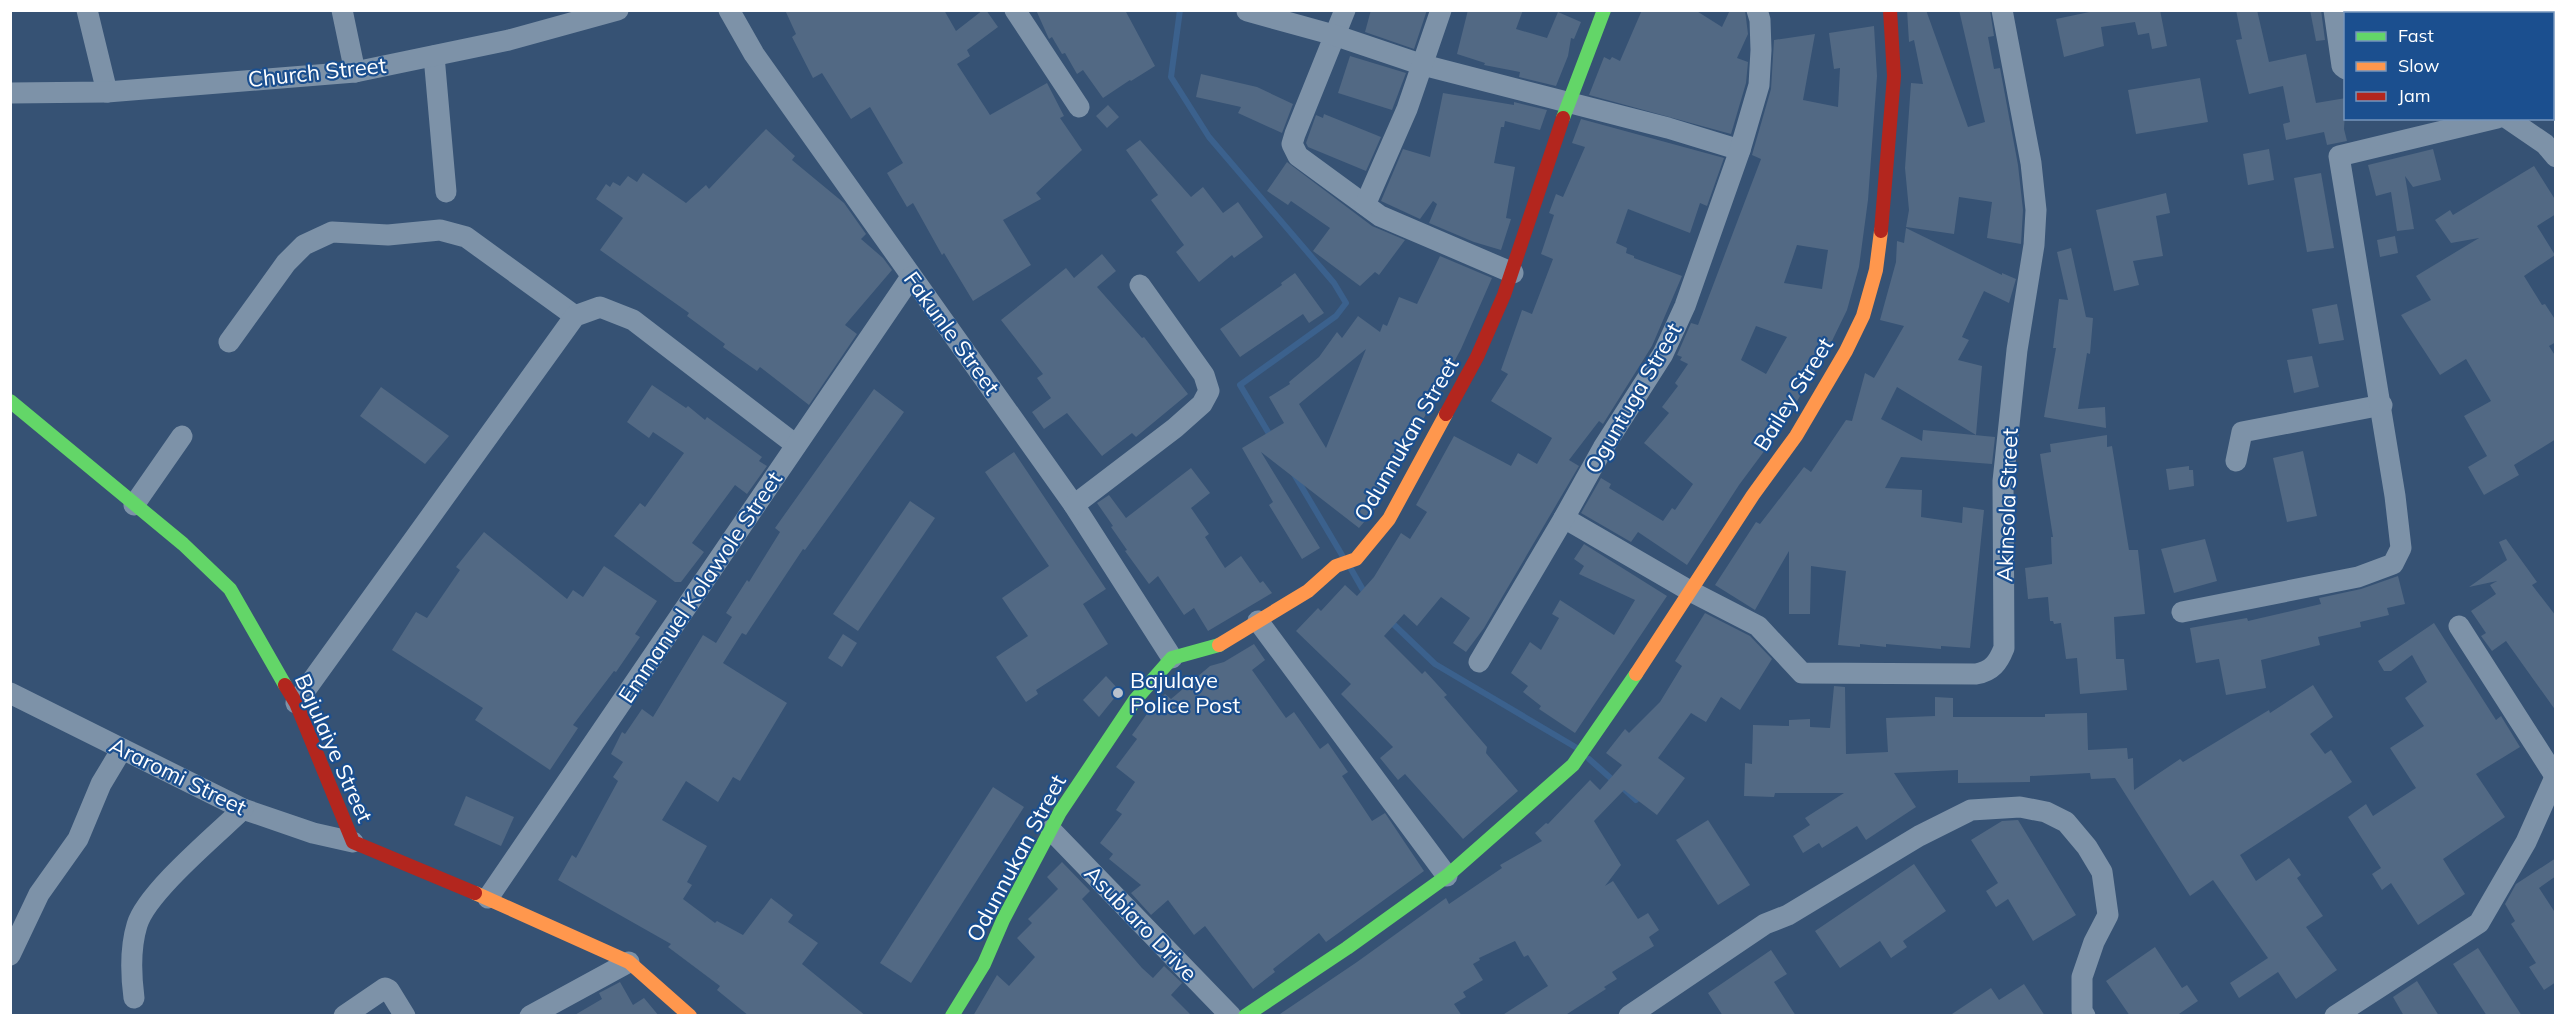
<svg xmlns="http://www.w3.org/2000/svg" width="2566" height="1026" font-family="Mulish,sans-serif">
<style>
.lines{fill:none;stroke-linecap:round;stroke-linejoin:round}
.stream{stroke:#3b618d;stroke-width:6}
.building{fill:#526984;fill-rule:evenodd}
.street{stroke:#7d92a8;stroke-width:21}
.fast{stroke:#63d668;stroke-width:14}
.slow{stroke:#ff974d;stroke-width:14}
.jam{stroke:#b3261e;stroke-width:14}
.poi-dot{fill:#b9c2ce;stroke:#1b4f8f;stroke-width:2}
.labels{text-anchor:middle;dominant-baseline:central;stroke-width:4.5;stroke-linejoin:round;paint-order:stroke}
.street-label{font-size:22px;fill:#fff;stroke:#1b4f8f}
.poi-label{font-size:22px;fill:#fff;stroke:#1b4f8f;text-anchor:start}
</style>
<rect width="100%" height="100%" fill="#365274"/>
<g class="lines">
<!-- stream -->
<g class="stream">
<path d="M1180,10L1171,77L1209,137L1334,283L1346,303L1336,316L1240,385L1271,437"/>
<path d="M1294,474L1342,555"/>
<path d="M1351,569L1367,597"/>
<path d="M1388,619L1435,664L1577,748"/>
<path d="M1589,759L1615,782"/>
<path d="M1623,788L1636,800"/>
</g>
</g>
<!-- building -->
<g class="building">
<path d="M785,10H944L956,31L983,10H986L998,27L967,50L970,56L957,64L990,115L1047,83L1064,116L1060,118L1082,150L1036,193L1041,199L1003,220L1031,265L973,301L944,253L942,255L913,203L907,207L887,173L903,163L870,107L851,119L822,73L813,78L792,37L796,34Z"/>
<path d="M1036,10H1125L1155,66L1131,81L1130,80L1103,98L1083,70L1077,74L1065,53L1062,54L1052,37L1049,39Z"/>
<path d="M1371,10H1427L1414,49L1365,32Z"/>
<path d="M1468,10H1523L1516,29L1547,38L1558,12L1581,22L1574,39L1571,38L1568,56L1556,86L1519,77L1520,72L1484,65L1485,63L1457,54Z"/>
<path d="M1642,10H1695L1722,27L1730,10H1745L1748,34L1737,58L1748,62L1746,83L1731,134L1589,95L1604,57L1610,60L1612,57L1620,61Z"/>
<path d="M1907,10H1926L1968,127L1985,122L1959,10H1990L1994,36L1988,37L1994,69L2000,68L2018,165L2023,210L2021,244L1987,238L1992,202L1959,197L1954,234L1906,227L1909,210L1905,168L1911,83L1923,84L1914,40L1909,42Z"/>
<path d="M2099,10H2160L2167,46L2152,49L2149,33L2138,35L2135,22L2101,27L2104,46L2064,57L2056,19Z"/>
<path d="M2236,10H2257L2269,62L2306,54L2316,103L2346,98L2344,129L2347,141L2327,145L2324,132L2286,140L2283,124L2290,122L2283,86L2249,94L2236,40L2242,39Z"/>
<path d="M2310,10H2321L2325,40L2316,41Z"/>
<path d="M1874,26L1877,76L1868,200L1859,267L1847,310L1831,343L1782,427L1739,485L1687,565L1638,532L1631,542L1581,513L1601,478L1611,484L1609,488L1663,521L1672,508L1675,510L1693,484L1644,443L1669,413L1662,407L1678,386L1675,383L1688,364L1680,360L1682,357L1677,355L1691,323L1698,325L1761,159L1752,155L1771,89L1774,40L1815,34L1803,100L1838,107L1840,68L1834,69L1829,33ZM1797,245L1828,250L1822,289L1784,283ZM1756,326L1787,337L1766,374L1741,360Z"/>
<path d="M1350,56L1406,73L1392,110L1338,93Z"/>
<path d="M1201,74L1257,87L1293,104L1282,133L1238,113L1241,107L1196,97Z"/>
<path d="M2200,78L2208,122L2136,134L2128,90Z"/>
<path d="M1443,93L1514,105V102L1547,110L1540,130L1505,121L1504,127H1501L1494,163L1515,167L1506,218L1511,219L1501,250L1474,242L1429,223L1437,204L1433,201L1420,219L1381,201L1403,149L1430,157Z"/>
<path d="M1108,105L1119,117L1107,128L1096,116Z"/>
<path d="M1324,114L1381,137L1366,171L1308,147L1306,143L1316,115L1323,118Z"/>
<path d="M1581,119L1724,158L1707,206L1700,203L1690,233L1628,209L1616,243L1627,248L1626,253L1634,256V258L1682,276L1652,346L1603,424L1599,421L1569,460L1579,466L1484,628L1466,652L1453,643L1470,618L1441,597L1417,626L1404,614L1384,636L1422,674L1425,671L1447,695L1444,697L1487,747L1486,753L1518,791L1463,839L1405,774L1398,780L1380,758L1393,747L1341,694L1351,684L1296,631L1318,608L1321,611L1345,585L1357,596L1374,577L1401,533L1410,539L1427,512L1416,505L1454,436L1511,466L1518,453L1537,464L1552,438L1491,401L1508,374L1501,370L1522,310L1532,314L1553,259L1541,254L1554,215L1549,213L1556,194L1563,197L1585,147L1572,143Z"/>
<path d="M766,129L795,156L792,160L844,203L866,234L861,239L883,258L892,270L845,325L857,334L809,405L760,367L757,371L723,347L725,344L687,316L689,313L600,250L623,218L596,199L606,184L610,187L613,182L620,186L628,176L637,182L643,173L686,203L706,185L709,189Z"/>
<path d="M1140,140L1191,197L1203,187L1223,213L1238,202L1263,237L1234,258L1232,255L1199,282L1176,252L1184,245L1151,200L1158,195L1126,150Z"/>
<path d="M2269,149L2274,180L2248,185L2243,154Z"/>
<path d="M2433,149L2441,180L2413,187L2405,176L2414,229L2397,231L2391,192L2376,196L2368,165Z"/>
<path d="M1287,162L1372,226L1405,240L1379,275L1375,272L1360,286L1313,251L1330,228L1291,201L1288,205L1267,191Z"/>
<path d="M2534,166L2556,201V214L2537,226L2555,255L2524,276L2542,305L2545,304L2556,321V342L2549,346L2556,357V439L2514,465L2519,475L2484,495L2468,467L2487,456L2464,416L2491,401L2466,359L2440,375L2401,315L2431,300L2416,276L2479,238L2451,243L2435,220L2450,210L2453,215Z"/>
<path d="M2321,173L2334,248L2307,252L2294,178Z"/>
<path d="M2166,193L2170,213L2156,216L2163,256L2133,261L2139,285L2114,291L2096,210Z"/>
<path d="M1906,228L2002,275V273L2016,279L2009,303L1984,291L1962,337L1969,340L1958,360L1982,366L1976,435L1897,387L1881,419L1922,441L1923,430L1995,437L1992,464L1901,457L1885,488L1922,490L1921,517L1962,523L1963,507L1984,510L1970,648L1941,646V649L1886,644V647L1860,644V647L1838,645L1846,571L1811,566L1810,614H1789V551L1755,610L1715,585L1756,522L1760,524L1804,467L1811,472L1846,420L1852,421L1865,373L1874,378L1904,326L1880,320L1896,262L1897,241L1904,243Z"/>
<path d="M2395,236L2398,253L2380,257L2377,240Z"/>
<path d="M2071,248L2086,317L2093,318L2090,354L2087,353L2078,409L2105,407L2106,428L2044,417L2056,348H2053L2059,299L2068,300L2057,252Z"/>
<path d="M1102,254L1116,271L1097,287L1142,338L1144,337L1188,394L1136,437L1132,433L1102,456L1067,413L1044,429L1032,412L1051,398L1037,378L1043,374L1001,320L1066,268L1074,278Z"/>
<path d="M1440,256L1492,278L1461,349L1375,509L1359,528L1261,452L1320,548L1302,559L1269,505L1273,502L1242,448L1284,423L1269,397L1290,384L1289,382L1319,357L1337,332L1342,338L1358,316L1380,332L1383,324L1387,326L1399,297L1417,304ZM1366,349L1326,448L1299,404Z"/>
<path d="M1295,273L1324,313L1309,323L1303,314L1240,357L1220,329L1282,285L1281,283Z"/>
<path d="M2337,304L2344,340L2319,344L2312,309Z"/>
<path d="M2312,356L2319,387L2294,393L2287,360Z"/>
<path d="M652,385L686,408L688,406L705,420L707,417L762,457L759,461L767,466L747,494L735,485L692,543L704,552L681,582H675L614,536L640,503L645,507L684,453L653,432L649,438L627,422Z"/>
<path d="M381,387L449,436L425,464L360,416Z"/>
<path d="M874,389L904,412L805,550L803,549L746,635L742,633L723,663L787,703L740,781L733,777L718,802L686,781L662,820L707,846L687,882L692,885L683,899L715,923L717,921L743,935L771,898L793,915L788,922L818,943L802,964L866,1016H749L717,990L720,986L668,947L671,944L558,880L572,855L576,858L618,781L613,777L623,762L611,754L622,732L625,734L642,709L653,717L703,635L716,643L732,617L726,613L747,580L749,582L780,532L775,528Z"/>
<path d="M2107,435V447L2112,446L2129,550H2138L2145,614L2114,617L2116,659H2124L2127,690L2080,694L2077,658L2066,659L2061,623L2054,624L2053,621H2050L2048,597L2028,599L2025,568L2052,564L2051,537H2053L2040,454L2051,452L2050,444Z"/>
<path d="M2303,451L2317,516L2287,522L2273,458Z"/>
<path d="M1014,452L1106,589L1083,604L1108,644L1036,690L1038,694L1026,702L996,657L1028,636L1002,598L1049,566L985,472Z"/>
<path d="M2189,466V470H2193L2194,486L2169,490L2166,469Z"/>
<path d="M1191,468L1210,493L1191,508L1209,534L1205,537L1225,568L1241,556L1260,583L1263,581L1272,593L1208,631L1194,608L1184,615L1158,576L1149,584L1125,551L1127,550L1111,527L1113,526L1097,503L1109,495L1126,518Z"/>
<path d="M910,501L935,518L858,631L833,614Z"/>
<path d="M484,532L567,599L573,590L583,597L604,566L657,601L635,634L640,637L616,672L614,671L573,725L578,728L550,770L475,720L483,708L392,650L416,612L427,618L460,570L456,567Z"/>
<path d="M2205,539L2217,581L2174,593L2161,549Z"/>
<path d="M2506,539L2537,582L2532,585L2556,616V711L2506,641L2492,651L2481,636L2486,633L2471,611L2496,594L2490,585L2497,581L2469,587L2507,560L2499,542Z"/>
<path d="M1584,544L1667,596L1575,733L1539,709L1541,706L1523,692L1528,686L1511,673L1530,642L1541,650L1559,618L1552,614L1560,600L1614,635L1635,600L1579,574L1584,566L1574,559Z"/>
<path d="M2398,576L2405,604L2387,608L2389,615L2360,622L2361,627L2318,637L2320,645L2261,660L2266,688L2226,695L2219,659L2196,663L2190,628L2247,618L2248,621L2321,604L2319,598L2361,589Z"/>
<path d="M1705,613L1750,636L1772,659L1740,710L1721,697L1706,722L1691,713L1658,758L1685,778L1657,815L1624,790L1594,821L1621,865L1605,886L1613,881L1638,919L1648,913L1659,930L1649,937L1654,946L1612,972L1617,979L1604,987L1606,989L1564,1016H1501L1548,986L1528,955L1524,957L1515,941L1479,958L1480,960L1473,964L1483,980L1463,992L1466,997L1454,1004L1462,1016H1277L1357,962L1446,898L1449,904L1502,868L1500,865L1542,841L1535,833L1546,823L1548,824L1590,780L1600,790L1622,765L1606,753L1625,729L1629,733L1660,702L1682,666L1675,661Z"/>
<path d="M2434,623L2496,720L2501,716L2520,747L2476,774L2505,817L2443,859L2465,894L2418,925L2391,883L2382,890L2372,874L2381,868L2348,817L2366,804L2373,816L2416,788L2390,748L2424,726L2405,698L2427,682L2412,655L2391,671H2384L2378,661Z"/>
<path d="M843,634L857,643L842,667L828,658Z"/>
<path d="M1254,644L1265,660L1252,670L1286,718L1294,712L1320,749L1328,743L1348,772L1342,776L1372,821L1385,813L1424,871L1326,942L1319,933L1273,969L1275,972L1253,989L1205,926L1194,935L1168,900L1151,915L1131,893L1141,885L1109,859L1113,854L1100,843L1122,814L1116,810L1135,782L1116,767L1137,739L1132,735L1149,711L1165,694L1171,699L1210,666L1224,662Z"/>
<path d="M1106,676L1120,691L1099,717L1083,700Z"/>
<path d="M2313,685L2333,717L2310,734L2325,754L2331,750L2352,782L2240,855L2256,881L2289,858L2301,875L2297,878L2323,916L2306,927L2337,970L2296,999L2278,972L2239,998L2230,983L2268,958L2213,880L2190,896L2115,778L2091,779L2090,773L2030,776V782L1958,783V770L1894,773L1916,807L1866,840L1857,826L1822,848L1819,843L1803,853L1793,836L1810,825L1805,818L1844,793H1775L1774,797L1744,796L1745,763L1752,764L1753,725L1789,726V720L1810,719V727L1830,728L1834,686L1845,687L1846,754L1888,752L1886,718L1935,716V697L1953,698V717H2045V714L2087,713L2088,750L2127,748L2128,759L2133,758L2134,790L2180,759L2183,762L2269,710L2270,713Z"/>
<path d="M993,787L1024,807L911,983L880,963Z"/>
<path d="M466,796L514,817L501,846L454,825Z"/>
<path d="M1708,820L1750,885L1718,905L1676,840Z"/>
<path d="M2018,820L2076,915L2033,941L2008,899L1996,907L1986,891L1998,883L1971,840L2002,821Z"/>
<path d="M2556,858V876L2539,888L2556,914V982L2544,990L2529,967L2536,963L2511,924L2515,921L2505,904L2516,884Z"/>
<path d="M1062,862L1090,891L1082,899L1142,968L1153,978L1164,966L1182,983L1171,995L1192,1016H973L997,975L1009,986L1035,957L1017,938L1032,923L1028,919L1058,889L1047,877Z"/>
<path d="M1914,864L1946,911L1903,941L1907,947L1891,958L1880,941L1840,968L1815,931Z"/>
<path d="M2155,947L2182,988L2187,985L2198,1001L2176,1016H2130L2106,981Z"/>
<path d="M2478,948L2522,1016H2487L2453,964Z"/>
<path d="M1771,950L1787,974L1774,982L1796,1016H1723L1708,993Z"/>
<path d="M2417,981L2439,1016H2404L2393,997Z"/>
<path d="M620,982L633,1005L644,998L659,1016H573L602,999L599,993Z"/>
<path d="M2024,984L2045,1016H1949L1991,988L1999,1000Z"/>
</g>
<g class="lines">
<!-- street -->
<g class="street">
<path d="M87,10L107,92"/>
<path d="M342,10L355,72"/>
<path d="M729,10L754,54L1074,505L1172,658"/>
<path d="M1015,10L1079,107"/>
<path d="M1345,10L1295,134L1292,144L1298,156L1380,216L1513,273"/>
<path d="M2334,10L2342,66L2346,69"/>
<path d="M1247,11L1334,35L1423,65L1668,128L1740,150"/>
<path d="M434,56L446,192"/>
<path d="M10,93L107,92L355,72L509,40L618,10"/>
<path d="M2507,118L2545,144L2556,157"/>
<path d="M1365,205L1407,109L1441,10"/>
<path d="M229,342L286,263L304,245L332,232L388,235L440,230L466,237L575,316"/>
<path d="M2236,461L2242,432L2382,405"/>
<path d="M134,505L182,436"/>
<path d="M1074,505L1175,428L1202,404L1209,391L1204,375L1140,285"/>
<path d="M1564,518L1690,591L1758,626L1802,673L1976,674C1992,671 1998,663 2004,648L2003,481L2017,350L2034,245L2036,210L2031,163L2002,10"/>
<path d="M2182,612L2358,577L2393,564L2401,548L2395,496L2339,156L2497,118"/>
<path d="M1258,621L1447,876"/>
<path d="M2459,626L2555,776"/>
<path d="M1479,662L1564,518L1603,448L1663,354L1685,306L1740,150L1759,85L1761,50L1760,20L1757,10"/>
<path d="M10,693L243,809L313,833L353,842"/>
<path d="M296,703L575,316L600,307L633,320L796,445"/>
<path d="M1051,830L1231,1016"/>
<path d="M488,898L911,277"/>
<path d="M10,955L39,894L78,839L101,784L122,749"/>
<path d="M134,998C131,975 130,948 137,925C146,893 217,834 243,809"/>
<path d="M344,1016L385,988L389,990L405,1016"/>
<path d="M530,1016L629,962"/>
<path d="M1629,1016L1765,924L1788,915L1919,836L1971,810L2020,807L2046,812L2066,822L2087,847L2102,872L2108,915L2094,942L2082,977V1011L2085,1016"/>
<path d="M2335,1016L2479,923L2526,842L2556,775"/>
</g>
<!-- fast -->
<g class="fast">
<path d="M1563,118L1604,10"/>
<path d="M10,401L183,544L230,589L285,685"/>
<path d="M952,1016L984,964L1003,920L1060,812L1135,700L1172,658L1219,645"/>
<path d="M1245,1016L1347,948L1447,876L1573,765L1636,674"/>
</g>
<!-- slow -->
<g class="slow">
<path d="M1219,645L1308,591L1336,566L1356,559L1389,519L1446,414"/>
<path d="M1636,674L1753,495L1796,436L1846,351L1863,316L1876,270L1881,231"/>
<path d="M475,893L629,962L690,1016"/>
</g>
<!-- jam -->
<g class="jam">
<path d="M1881,231L1894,76L1890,10"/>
<path d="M1446,414L1477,357L1504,295L1563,118"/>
<path d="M285,685L296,703L353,842L475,893"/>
</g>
</g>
<!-- markers -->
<circle class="poi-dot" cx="1118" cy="693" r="6"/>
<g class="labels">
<!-- street labels -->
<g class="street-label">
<text transform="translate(317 72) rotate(-6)">Church Street</text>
<text transform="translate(952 333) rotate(54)">Fakunle Street</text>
<text transform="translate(1793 394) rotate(-58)">Bailey Street</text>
<text transform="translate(1633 398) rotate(-60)">Oguntuga Street</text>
<text transform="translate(1406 439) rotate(-60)">Odunnukan Street</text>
<text transform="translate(2007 505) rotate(-88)">Akinsola Street</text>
<text transform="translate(700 587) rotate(-56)">Emmanuel Kolawole Street</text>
<text transform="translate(334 748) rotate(66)">Bajulaiye Street</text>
<text transform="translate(178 776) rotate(26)">Araromi Street</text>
<text transform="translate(1016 858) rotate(-62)">Odunnukan Street</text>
<text transform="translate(1141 923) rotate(46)">Asubiaro Drive</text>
</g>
<!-- poi labels -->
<g class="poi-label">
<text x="1130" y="680">Bajulaye<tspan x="1130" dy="25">Police Post</tspan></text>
</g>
</g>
<!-- border -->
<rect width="2566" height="1026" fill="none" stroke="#ffffff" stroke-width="24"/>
<!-- legend -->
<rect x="2344" y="12" width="210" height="108" fill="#1b4f8f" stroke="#7695bc" stroke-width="1.5"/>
<rect x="2356" y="32" width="30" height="9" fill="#63d668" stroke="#7695bc" stroke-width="1.5"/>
<text x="2398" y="42" font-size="18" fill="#ffffff">Fast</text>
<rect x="2356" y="62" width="30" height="9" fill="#ff974d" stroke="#7695bc" stroke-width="1.5"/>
<text x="2398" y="72" font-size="18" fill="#ffffff">Slow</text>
<rect x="2356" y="92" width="30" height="9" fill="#b3261e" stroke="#7695bc" stroke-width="1.5"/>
<text x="2398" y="102" font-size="18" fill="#ffffff">Jam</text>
</svg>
